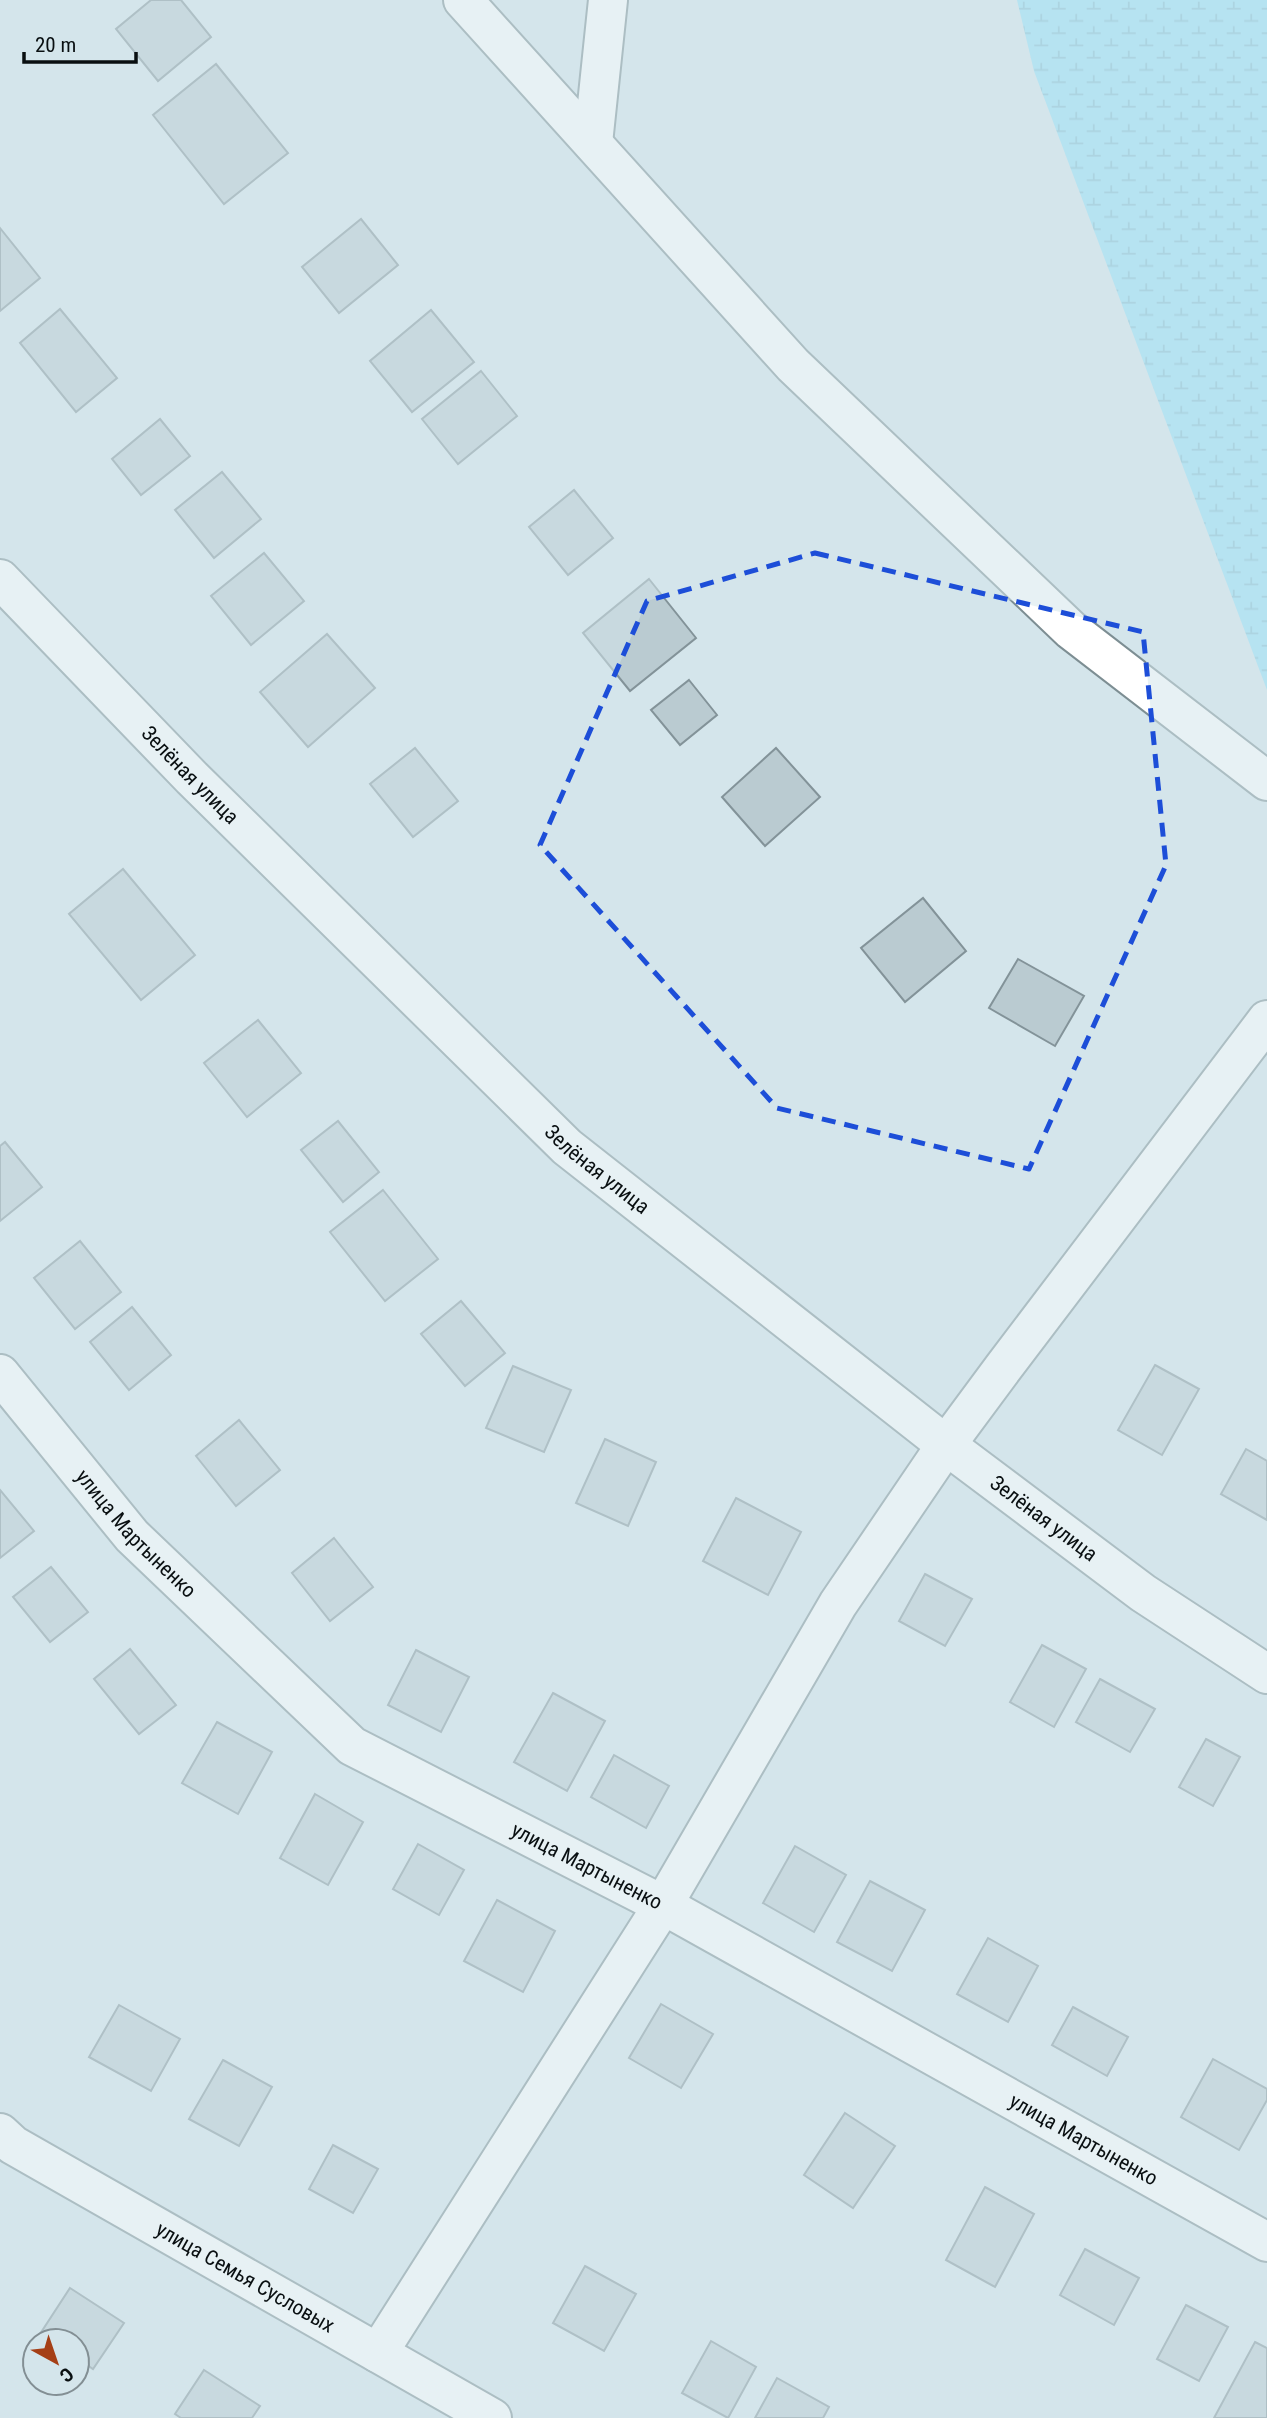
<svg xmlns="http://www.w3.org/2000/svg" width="1267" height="2418" font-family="'Roboto Condensed',sans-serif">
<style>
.wetland{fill:url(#wetland-marsh)}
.building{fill:#bacbd1;stroke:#839399;stroke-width:2}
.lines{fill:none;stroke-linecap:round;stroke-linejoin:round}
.minor-casing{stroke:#7d8e93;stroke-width:42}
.major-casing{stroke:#7d8e93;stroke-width:42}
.minor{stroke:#fff;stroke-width:38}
.major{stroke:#fff;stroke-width:38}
.marked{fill:none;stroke:#1d4ed8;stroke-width:5;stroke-dasharray:14 9;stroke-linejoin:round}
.labels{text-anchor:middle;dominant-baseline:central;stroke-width:5;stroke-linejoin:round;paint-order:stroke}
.street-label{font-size:21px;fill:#090f11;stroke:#d4e5eb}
</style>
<defs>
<pattern id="wetland-marsh" width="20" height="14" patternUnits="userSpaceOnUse" patternTransform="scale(1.75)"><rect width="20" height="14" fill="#93dff8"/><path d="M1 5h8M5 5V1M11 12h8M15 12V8" fill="none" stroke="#7dbed4"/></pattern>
</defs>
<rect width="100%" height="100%" fill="#d4e5eb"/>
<!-- wetland -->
<path class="wetland" d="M1017,0H1267V690L1034,71Z"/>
<!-- building -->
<g class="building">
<path d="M151,0H181L211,37L158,81L116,29Z"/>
<path d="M216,64L288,153L224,204L153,115Z"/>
<path d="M361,219L398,265L339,313L302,267Z"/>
<path d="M0,228L40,278L0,311Z"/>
<path d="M60,309L117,378L76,412L20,343Z"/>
<path d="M431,310L474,362L412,412L370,361Z"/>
<path d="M481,371L517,416L458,464L422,419Z"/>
<path d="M160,419L190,456L141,495L112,459Z"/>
<path d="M222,472L261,519L214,558L175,510Z"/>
<path d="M574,490L613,538L568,575L529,527Z"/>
<path d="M264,553L304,601L251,645L211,596Z"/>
<path d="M649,579L696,638L630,691L583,633Z"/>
<path d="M327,634L375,688L308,747L260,692Z"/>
<path d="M689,680L717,715L680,745L651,710Z"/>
<path d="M415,748L458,801L413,837L370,784Z"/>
<path d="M776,748L820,797L765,846L722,797Z"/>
<path d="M123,869L195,955L141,1000L69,914Z"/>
<path d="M923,898L966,951L905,1002L861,948Z"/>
<path d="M1018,959L1084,996L1055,1046L989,1008Z"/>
<path d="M258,1020L301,1073L247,1117L204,1063Z"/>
<path d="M338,1121L379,1172L343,1202L301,1150Z"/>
<path d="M5,1142L42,1187L0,1221V1146Z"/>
<path d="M383,1190L438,1259L385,1301L330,1232Z"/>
<path d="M80,1241L121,1292L75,1329L34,1278Z"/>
<path d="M461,1301L505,1353L465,1386L421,1334Z"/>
<path d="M132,1307L171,1355L129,1390L90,1342Z"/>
<path d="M1155,1365L1199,1389L1162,1455L1118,1430Z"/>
<path d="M513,1366L571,1390L544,1452L486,1428Z"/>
<path d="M239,1420L280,1470L236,1506L196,1456Z"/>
<path d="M605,1439L656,1462L628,1526L576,1503Z"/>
<path d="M1246,1449L1267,1461V1520L1221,1494Z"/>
<path d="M0,1490L34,1531L0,1558Z"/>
<path d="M736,1498L801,1532L768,1595L703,1561Z"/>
<path d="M334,1538L373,1587L330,1621L292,1573Z"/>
<path d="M51,1567L88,1612L50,1642L13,1597Z"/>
<path d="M925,1574L972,1599L945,1646L899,1621Z"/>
<path d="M1042,1645L1086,1669L1054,1727L1010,1702Z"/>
<path d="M130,1649L176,1705L139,1734L94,1679Z"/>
<path d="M416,1650L469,1677L441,1732L388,1705Z"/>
<path d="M1100,1679L1155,1709L1130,1752L1076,1722Z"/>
<path d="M553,1693L605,1721L567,1791L514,1762Z"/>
<path d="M217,1722L272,1752L238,1814L182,1783Z"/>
<path d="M1206,1739L1240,1757L1213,1806L1179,1787Z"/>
<path d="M614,1755L669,1786L646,1828L591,1797Z"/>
<path d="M315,1794L363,1822L328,1885L280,1858Z"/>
<path d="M418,1844L464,1870L439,1915L393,1889Z"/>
<path d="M795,1846L846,1875L814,1932L763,1903Z"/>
<path d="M870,1881L925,1910L892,1971L837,1942Z"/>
<path d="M497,1900L555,1931L523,1992L464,1961Z"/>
<path d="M988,1938L1038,1966L1008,2022L957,1994Z"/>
<path d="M661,2004L713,2034L681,2088L629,2058Z"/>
<path d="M119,2005L180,2039L151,2091L89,2057Z"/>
<path d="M1073,2007L1128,2037L1107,2076L1052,2045Z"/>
<path d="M1213,2059L1267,2089V2100L1239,2150L1181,2117Z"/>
<path d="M223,2060L272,2087L239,2146L189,2119Z"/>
<path d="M845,2113L895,2146L853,2208L804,2175Z"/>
<path d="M333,2145L378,2169L353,2213L309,2189Z"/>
<path d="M985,2187L1034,2214L995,2287L946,2260Z"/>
<path d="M1085,2249L1139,2278L1114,2325L1060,2295Z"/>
<path d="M585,2266L636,2294L604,2351L553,2323Z"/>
<path d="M70,2288L124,2323L93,2369L77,2358V2341H51L40,2334Z"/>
<path d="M1186,2305L1228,2327L1199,2381L1157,2359Z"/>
<path d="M711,2341L756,2367L728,2418L682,2393Z"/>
<path d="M1255,2342L1267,2348V2418H1214Z"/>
<path d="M204,2370L260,2406L252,2418H181L175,2414Z"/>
<path d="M777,2378L829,2407L823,2418H755Z"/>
</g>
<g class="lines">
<!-- minor casing -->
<g class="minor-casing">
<g id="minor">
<path d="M593,143L608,0"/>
<path id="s1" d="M0,579L192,778L567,1147L946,1445L1143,1593L1267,1674"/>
<path id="s2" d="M0,1374L132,1536L352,1746L663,1905L1267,2242"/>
<path id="s3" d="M0,2133L13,2145L492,2418"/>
<path d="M378,2353L663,1905L838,1604L946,1445L1003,1368L1267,1020"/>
</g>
</g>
<!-- major casing -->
<g class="major-casing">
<path id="major" d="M463,0L793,365L1071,630L1267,781"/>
</g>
<!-- minor -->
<use href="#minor" class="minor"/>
<!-- major -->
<use href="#major" class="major"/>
</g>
<!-- marked area -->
<path d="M0 0H1267V2418H0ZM815,553L1143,632L1166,865L1029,1169L777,1108L540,845L647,601Z" fill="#d4e5eb" fill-opacity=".55" fill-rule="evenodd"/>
<path class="marked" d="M815,553L1143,632L1166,865L1029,1169L777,1108L540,845L647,601Z"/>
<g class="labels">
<!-- street labels -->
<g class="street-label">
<text stroke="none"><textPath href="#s1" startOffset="273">Зелёная улица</textPath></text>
<text stroke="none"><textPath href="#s1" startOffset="840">Зелёная улица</textPath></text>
<text stroke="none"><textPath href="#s1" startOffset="1407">Зелёная улица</textPath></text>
<text stroke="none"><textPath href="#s2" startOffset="210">улица Мартыненко</textPath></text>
<text stroke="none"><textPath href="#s2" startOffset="777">улица Мартыненко</textPath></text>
<text stroke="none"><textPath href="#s2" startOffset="1344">улица Мартыненко</textPath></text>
<text stroke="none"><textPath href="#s3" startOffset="285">улица Семья Сусловых</textPath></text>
</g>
</g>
<!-- north arrow -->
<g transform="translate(56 2362) rotate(140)"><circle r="33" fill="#d4e5eb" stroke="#838f94" stroke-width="2"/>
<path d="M0-5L12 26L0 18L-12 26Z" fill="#a53f16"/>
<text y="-10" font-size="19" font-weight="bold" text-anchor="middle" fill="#090f11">С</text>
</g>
<!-- scale -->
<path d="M24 52v10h112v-10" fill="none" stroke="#090f11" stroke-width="3.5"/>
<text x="35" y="52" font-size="21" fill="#090f11" stroke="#d4e5eb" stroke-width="5" paint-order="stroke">20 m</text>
</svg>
